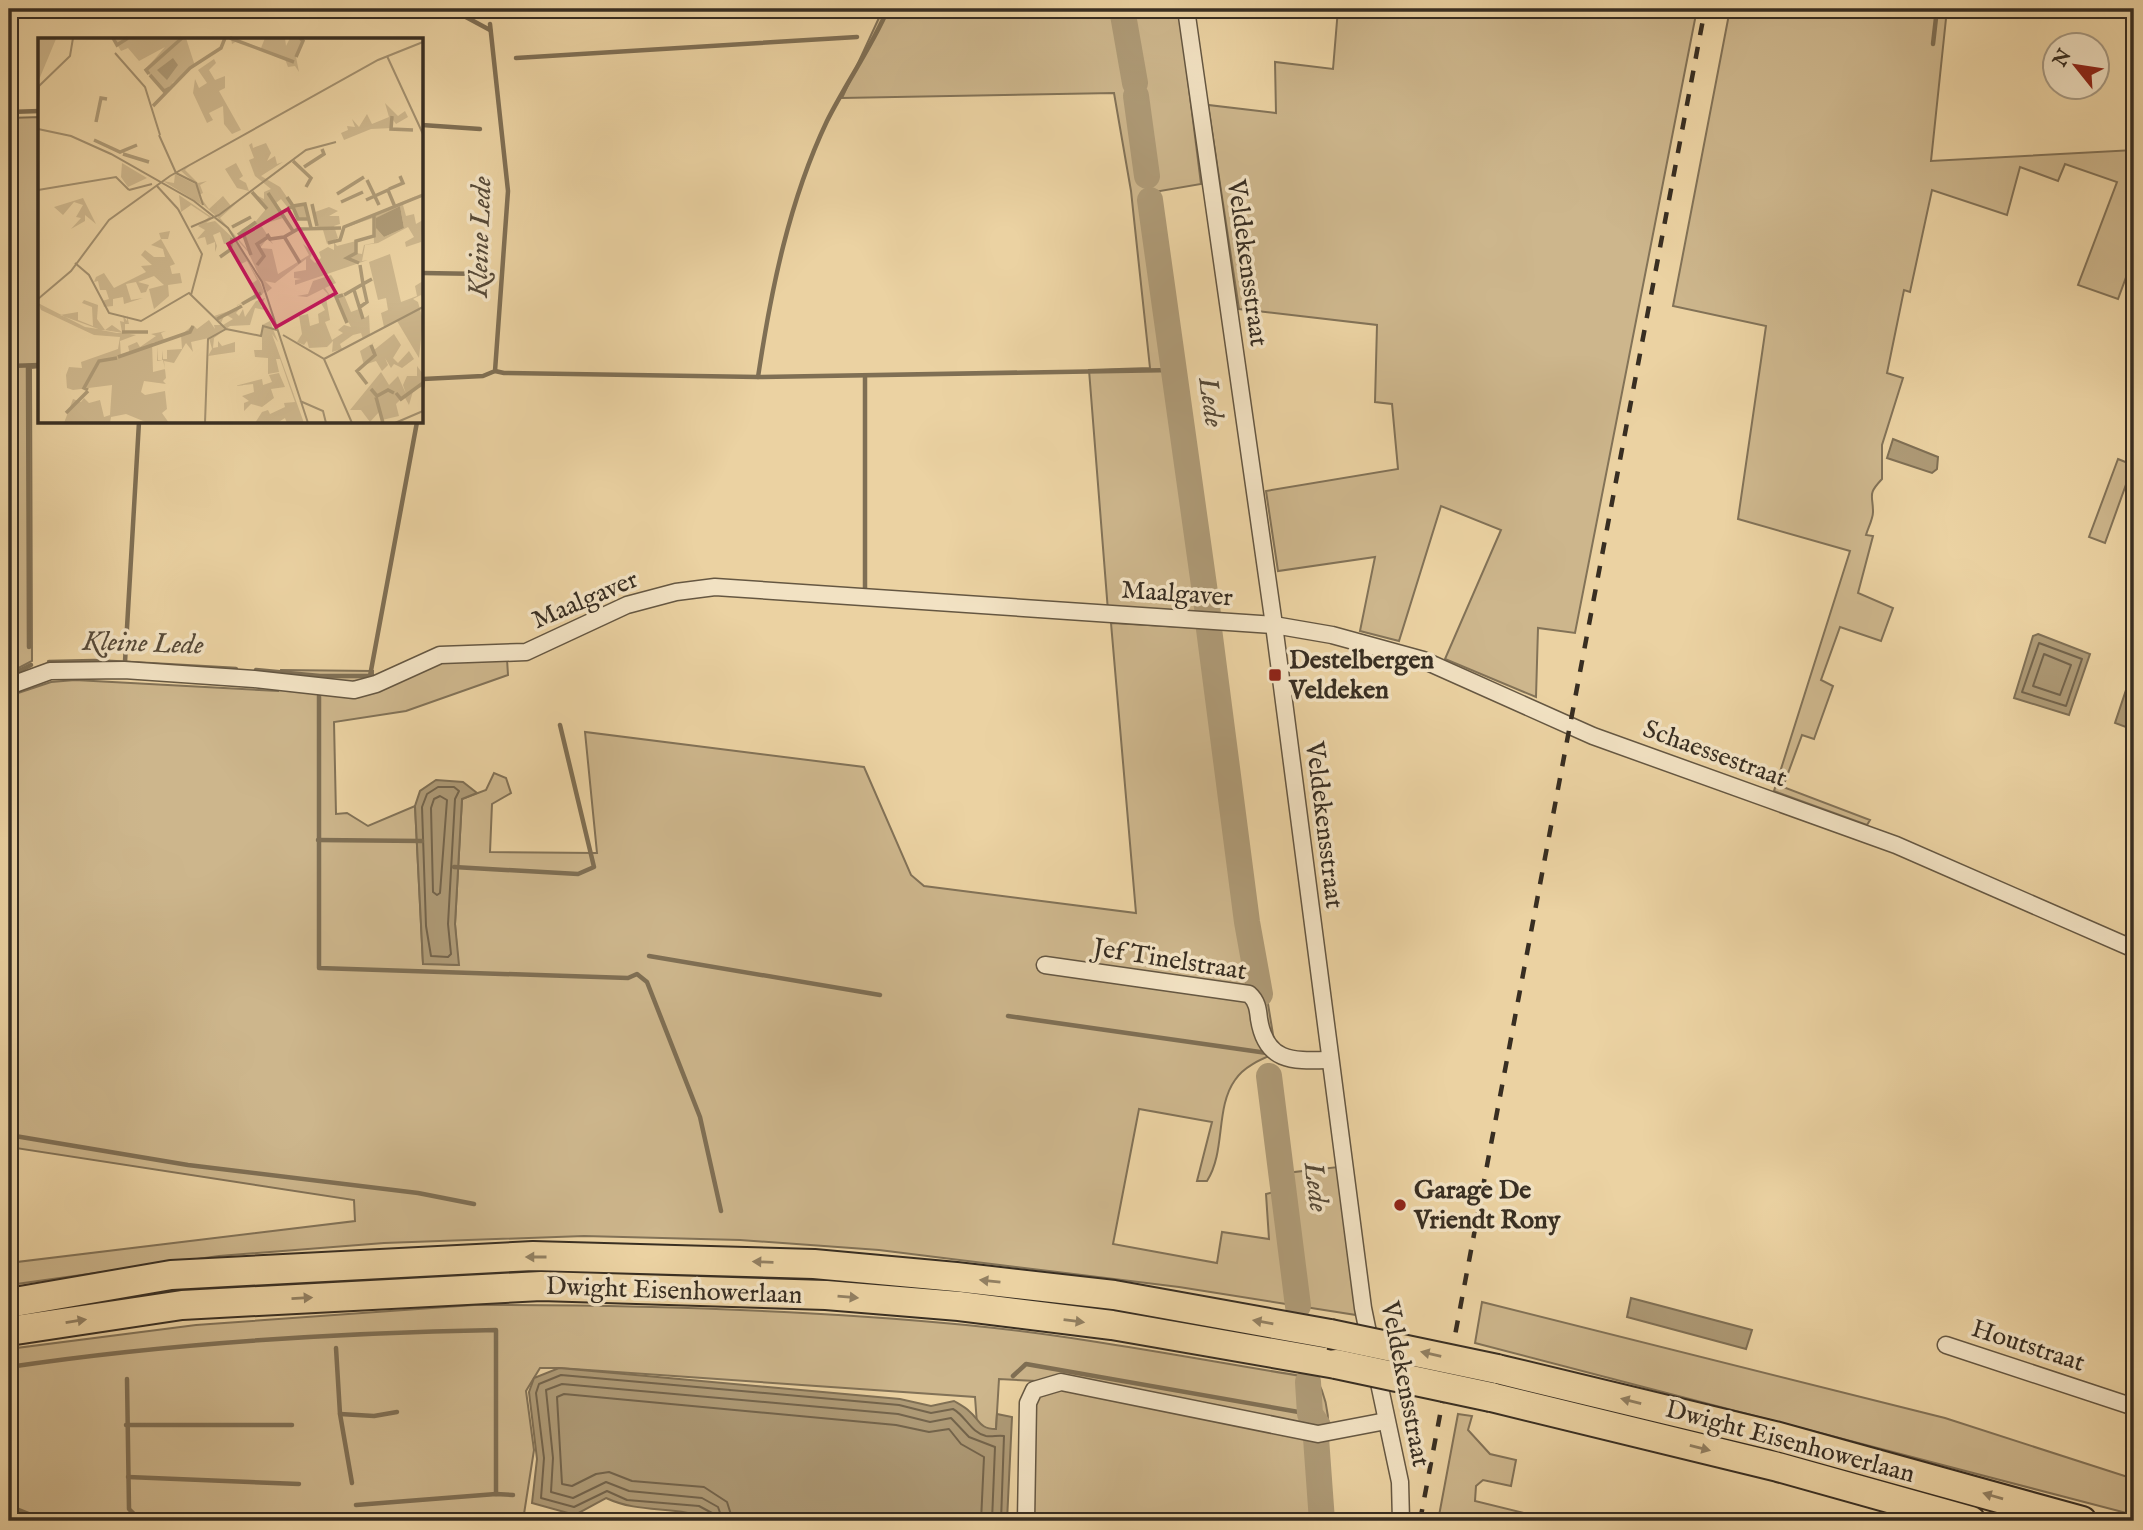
<svg xmlns="http://www.w3.org/2000/svg" width="2143" height="1530" font-family="'IM FELL English',serif">
<style>
.green{fill:#cdb68c;stroke:#827257;stroke-width:2}
.water{fill:#ae9a76;stroke:#7f6f54;stroke-width:2}
.lines{fill:none;stroke-linecap:round;stroke-linejoin:round}
.shore{stroke:#73644c;stroke-width:2}
.stream{stroke:#7f6f54;stroke-width:4.5}
.river{stroke:#ae9a76;stroke-width:26}
.minor-casing{stroke:#655742;stroke-width:19}
.motorway-casing{stroke:#382e22;stroke-width:32}
.minor{stroke:#f2e2c3;stroke-width:16}
.motorway{stroke:#ebd2a2;stroke-width:28}
.rail{stroke:#382e22;stroke-width:4.5;stroke-dasharray:12 12;stroke-linecap:butt}
.motorway-bridge-casing{stroke:#382e22;stroke-width:32;stroke-linecap:butt}
.motorway-bridge{stroke:#ebd2a2;stroke-width:28}
.oneway{fill:#928062}
.poi-dot{fill:#8f2418;stroke:#f2e2c3;stroke-width:2.5}
.labels{text-anchor:middle;dominant-baseline:central;stroke-width:7;stroke-linejoin:round;paint-order:stroke}
.street-label{font-size:26px;fill:#382e22;stroke:#f2e2c3}
.poi-label{font-size:26px;font-weight:bold;fill:#382e22;stroke:#f2e2c3;text-anchor:start}
.water-label{font-size:28px;font-style:italic;fill:#564937;stroke:#f2e2c3}
.inset-river{fill:none;stroke:#ae9a76;stroke-width:3.5}
.inset-road{fill:none;stroke:#a3906f;stroke-width:2}
.view{fill:#c2185b;fill-opacity:0.15;stroke:#c2185b;stroke-width:3.5}
.inset-edge{fill:none;stroke:#382e22;stroke-width:3.5}
</style>
<rect width="100%" height="100%" fill="#ebd2a2"/>
<filter id="stains"><feTurbulence type="fractalNoise" baseFrequency=".00286" numOctaves="4"/><feColorMatrix values="0 0 0 0 .2 0 0 0 0 .09 0 0 0 0 .02 0 0 0 .5 -.17"/></filter>
<radialGradient id="worn" r=".72"><stop offset=".6" stop-color="#630" stop-opacity="0"/><stop offset="1" stop-color="#630" stop-opacity=".3"/></radialGradient>
<!-- green -->
<g class="green">
<path d="M883,9H1179L1201,184L1154,192L1214,614L1108,611L1089,370L1150,368L1131,191L1114,93L842,98Z"/>
<path d="M1338,9H1697L1575,633L1538,628L1536,697L1445,659L1501,530L1441,506L1399,641L1360,631L1375,557L1278,571L1266,491L1398,469L1392,404L1375,402L1377,325L1239,309L1208,105L1276,113L1275,62L1333,69Z"/>
<path d="M1730,9H1947L1931,161L2134,150V240L2129,255L2134,258V274L2128,272L2118,299L2078,285L2117,182L2065,164L2058,181L2020,167L2007,215L1932,190L1910,292L1904,290L1887,373L1903,378L1882,445V479C1867,495 1873,494 1873,512C1873,519 1868,528 1866,535L1873,536L1858,593L1893,608L1881,641L1840,627L1821,680L1833,686L1814,739L1802,735L1783,787L1870,820L1867,825L1774,791L1850,551L1738,519L1766,326L1673,306Z"/>
<path d="M40,117V367L31,368L32,661L9,673V118Z"/>
<path d="M2118,459L2133,465L2105,543L2089,537Z"/>
<path d="M1111,623L1220,629L1256,930L1276,1053C1262,1059 1244,1066 1235,1080C1215,1108 1226,1151 1207,1181H1197L1212,1122L1139,1109L1113,1244L1217,1263L1222,1232L1269,1239L1266,1194L1287,1189L1286,1173L1338,1167L1356,1315L1179,1287L879,1250L740,1240L584,1236L384,1243L219,1256L9,1285V1263L355,1221L354,1200L9,1147V696L51,682L75,680L278,691L281,670L373,671V689L440,663L507,659L508,675L406,711L334,722L336,814L347,813L368,826L415,806L423,963L458,965L455,924L462,799L486,790L494,773L506,778L511,793L492,804L490,852L597,853L585,732L864,767L911,875L924,886L1136,913Z"/>
<path d="M1482,1302L1945,1418L2134,1479V1515L1475,1343Z"/>
<path d="M474,1305C638,1305 802,1309 966,1325C1078,1336 1190,1358 1301,1376L1317,1380C1341,1423 1321,1475 1313,1521H1032L1036,1381L999,1379L996,1429H986L977,1424L975,1397L559,1368H540L526,1391L534,1450L524,1514L428,1521H37L9,1511V1349L196,1325Z"/>
<path d="M1458,1414L1472,1416L1468,1430L1490,1454L1516,1460L1511,1486L1483,1480L1476,1486L1475,1501L1557,1521H1438Z"/>
</g>
<!-- water -->
<g class="water">
<path d="M1893,439L1938,457L1937,469L1932,473L1887,458Z"/>
<path d="M2038,634L2090,654L2069,715L2014,698L2033,636Z"/>
<path d="M2134,666V730L2115,723Z"/>
<path d="M436,780L463,782L477,793L462,799L455,924L459,965L423,964L415,806L420,791Z"/>
<path d="M1631,1298L1752,1330L1746,1349L1627,1317Z"/>
<path d="M559,1368L900,1399L931,1406L954,1401C959,1404 965,1407 969,1411C980,1420 979,1429 996,1429L997,1414L1012,1417L1007,1521H713C678,1504 642,1515 606,1498L575,1515L532,1503L537,1459L529,1392L534,1378Z"/>
</g>
<g class="lines">
<!-- shore -->
<g class="shore">
<path d="M2039,643L2082,659L2066,706L2022,692Z"/>
<path d="M2044,654L2071,665L2060,695L2033,686Z"/>
<path d="M438,787H454L459,791L455,799L448,924L451,954L448,957L431,956L426,926L422,807L427,794Z"/>
<path d="M440,796L447,800L440,893L437,895L433,892L431,808L434,799Z"/>
<path d="M714,1521L712,1513L699,1506L627,1500L607,1491L574,1507L541,1498L544,1458L536,1393L539,1384L561,1375L899,1405L931,1413L953,1409C966,1416 971,1433 986,1436C992,1437 998,1435 1004,1436L1001,1521"/>
<path d="M723,1521L718,1507L702,1498L629,1491L606,1482L573,1498L551,1492L553,1458L546,1390L562,1384L898,1414L930,1422L951,1418L969,1437L995,1447L992,1521"/>
<path d="M733,1521L727,1502L704,1487L632,1481L609,1472L596,1474L572,1486L562,1484L557,1397L564,1394L896,1425L929,1432L949,1429L961,1444L984,1457L981,1521"/>
</g>
<!-- stream -->
<g class="stream">
<path d="M451,9L490,30"/>
<path d="M1933,44L1937,9"/>
<path d="M516,58L857,37"/>
<path d="M9,112L40,111"/>
<path d="M422,125L480,129"/>
<path d="M422,273L484,274"/>
<path d="M9,366L40,365"/>
<path d="M28,366L29,647"/>
<path d="M495,371L504,373L758,377L1174,370"/>
<path d="M758,377C771,290 789,201 827,121C846,83 871,48 888,9"/>
<path d="M422,388L423,379L483,376L495,371L508,191L490,24"/>
<path d="M865,589V376"/>
<path d="M49,662L94,661L236,669"/>
<path d="M125,662L139,422"/>
<path d="M256,670L320,676H370L417,422"/>
<path d="M9,676L31,665"/>
<path d="M319,696V968L628,978L637,974L647,982L700,1117L721,1211"/>
<path d="M318,840L422,841"/>
<path d="M454,867L578,874L594,867L560,725"/>
<path d="M649,956L880,995"/>
<path d="M1008,1016L1267,1053"/>
<path d="M9,1135L188,1165L418,1193L474,1204"/>
<path d="M336,1348L340,1414L352,1483"/>
<path d="M9,1367C170,1343 333,1333 496,1330V1494"/>
<path d="M1013,1376L1026,1364L1310,1414"/>
<path d="M127,1379L129,1509L141,1521"/>
<path d="M340,1414L374,1416L397,1412"/>
<path d="M126,1425H292"/>
<path d="M128,1477L299,1484"/>
<path d="M356,1505L496,1494L513,1495"/>
<path d="M9,1506L31,1515L71,1521"/>
</g>
<!-- river -->
<g class="river">
<path d="M1122,9L1135,83"/>
<path d="M1136,96L1147,176"/>
<path d="M1150,200L1208,614"/>
<path d="M1209,629L1247,922L1260,994"/>
<path d="M1269,1076L1298,1306"/>
<path d="M1308,1382L1310,1414L1318,1426"/>
<path d="M1316,1438L1322,1521"/>
</g>
<!-- minor casing -->
<g class="minor-casing">
<g id="minor">
<path d="M1186,9L1274,625L1363,1308L1371,1347"/>
<path d="M9,686L50,671L124,670L254,679L354,690L376,684L440,655L526,652L627,605L676,592L715,587L1274,625L1332,635L1423,660L1593,736L1896,845L2134,949"/>
<path d="M1045,965L1249,994C1257,1001 1258,1009 1259,1019C1266,1063 1293,1061 1330,1060"/>
<path d="M1946,1345L2134,1407"/>
<path d="M1376,1369L1400,1482L1401,1521"/>
<path d="M1026,1521L1028,1403L1034,1390L1061,1382L1318,1434L1386,1421"/>
</g>
</g>
<!-- motorway casing -->
<g class="motorway-casing">
<g id="motorway">
<path d="M9,1303L171,1275L533,1256L814,1264L956,1277L1114,1295L1330,1334"/>
<path d="M9,1331L182,1305L541,1286L826,1295L959,1306L1112,1325L1336,1364"/>
<path d="M1497,1369L1775,1436L2082,1521"/>
<path d="M1491,1397L1778,1467L1971,1521"/>
</g>
</g>
<!-- minor -->
<use href="#minor" class="minor"/>
<!-- motorway -->
<use href="#motorway" class="motorway"/>
<!-- rail -->
<path class="rail" d="M1420,1521L1705,9"/>
<!-- motorway-bridge casing -->
<g class="motorway-bridge-casing">
<g id="motorway-bridge">
<path d="M1330,1334L1497,1369"/>
<path d="M1336,1364L1491,1397"/>
</g>
</g>
<!-- motorway-bridge -->
<use href="#motorway-bridge" class="motorway-bridge"/>
</g>
<!-- one-way arrows -->
<defs><path id="oneway-solid" d="M-6-.8H1V-3.2L6.5 0L1 3.2V.8H-6Z" transform="scale(1.75)"/></defs>
<g class="oneway">
<use href="#oneway-solid" transform="translate(536 1257) rotate(180)"/>
<use href="#oneway-solid" transform="translate(763 1262) rotate(-178)"/>
<use href="#oneway-solid" transform="translate(990 1281) rotate(-174)"/>
<use href="#oneway-solid" transform="translate(848 1297) rotate(5)"/>
<use href="#oneway-solid" transform="translate(302 1298) rotate(-3)"/>
<use href="#oneway-solid" transform="translate(76 1321) rotate(-9)"/>
<use href="#oneway-solid" transform="translate(1074 1321) rotate(7)"/>
<use href="#oneway-solid" transform="translate(1263 1322) rotate(-170)"/>
<use href="#oneway-solid" transform="translate(1431 1354) rotate(-167)"/>
<use href="#oneway-solid" transform="translate(1631 1401) rotate(-166)"/>
<use href="#oneway-solid" transform="translate(1700 1448) rotate(14)"/>
<use href="#oneway-solid" transform="translate(1993 1496) rotate(-164)"/>
</g>
<!-- markers -->
<g class="poi-dot">
<rect x="1268" y="668" width="14" height="14" rx="3.5"/>
<circle cx="1400" cy="1205" r="7"/>
</g>
<g class="labels">
<!-- street labels -->
<g class="street-label">
<text transform="translate(1247 263) rotate(82)">Veldekensstraat</text>
<text transform="translate(1177 594) rotate(4)">Maalgaver</text>
<text transform="translate(585 600) rotate(-23)">Maalgaver</text>
<text transform="translate(1715 754) rotate(20)">Schaessestraat</text>
<text transform="translate(1324 825) rotate(83)">Veldekensstraat</text>
<text transform="translate(1170 960) rotate(9)">Jef Tinelstraat</text>
<text transform="translate(674 1291) rotate(2)">Dwight Eisenhowerlaan</text>
<text transform="translate(2028 1346) rotate(18)">Houtstraat</text>
<text transform="translate(1405 1384) rotate(79)">Veldekensstraat</text>
<text transform="translate(1790 1442) rotate(15)">Dwight Eisenhowerlaan</text>
</g>
<!-- poi labels -->
<g class="poi-label">
<text x="1289" y="660">Destelbergen<tspan x="1289" dy="30">Veldeken</tspan></text>
<text x="1414" y="1190">Garage De<tspan x="1414" dy="30">Vriendt Rony</tspan></text>
</g>
<!-- water labels -->
<g class="water-label">
<text transform="translate(481 237) rotate(-88)">Kleine Lede</text>
<text transform="translate(1210 402) rotate(82)">Lede</text>
<text transform="translate(143 644) rotate(2)">Kleine Lede</text>
<text transform="translate(1315 1187) rotate(83)">Lede</text>
</g>
</g>
<!-- overview -->
<g transform="translate(38 38)">
<rect width="385" height="385" fill="#ebd2a2"/>
<path d="M0,0L18,1L0,44L1,37ZM75,0H148L157,28L134,45L137,48L125,53L107,32L127,9L101,23L90,10L83,13ZM193,0L223,10L227,0H247L248,8L252,0H266L258,19L261,34L257,28L250,29L247,21L199,3L194,6ZM176,21L178,25L171,32L177,42L187,38V50L181,53L203,92L194,96L186,86L185,68L171,75L175,82L169,85L155,55L157,41L161,50L169,45L160,32ZM347,65L360,78L367,73L370,79L358,86L352,78L354,90L333,91L306,102L303,95L310,92L309,88L317,89L314,81L321,89L329,76L334,86L351,79ZM214,105L215,110L228,105L233,115L229,123L237,118L239,126L245,124L223,138L242,149L255,168L268,166L271,181H260L255,169L251,171L243,161L238,165L248,179L223,187L235,206L229,201L222,210L234,211L240,236L271,217L265,206L275,214L272,220L277,225L283,220L281,214L290,209L296,212V204L299,208L318,203V215L324,216L326,207L336,205L335,180L306,190L305,198L302,204L304,190L378,158L365,167L368,178L376,176L378,186L385,182L383,204L368,209L367,204L376,199L370,189L340,205L327,207L324,223L330,222L257,247V242L263,241L256,240V234L268,232V221L237,245L227,243L234,250L229,254L210,214L179,179L184,175L178,178L164,166L159,156L164,167L125,143L136,145L137,136L159,147L143,133L151,128L147,132L160,145L169,143L162,147L165,155L161,157L171,171L185,158L193,168L202,162L182,180L210,212L203,192L218,183L228,171L212,154L226,161V154L233,151L217,138L211,122L216,120L211,107ZM362,168L366,190L346,199L339,191V180ZM84,125L109,140L90,149L83,139ZM198,125L205,138L201,141L208,145L211,153L199,150L187,131ZM141,157L175,180L168,185L177,183L198,203L222,244L226,254L221,260L197,268L217,259L213,246L219,242L209,223L203,226L191,204L186,206L182,194L175,197L179,208L177,214V204L169,207L167,199L159,201L167,192L160,188L171,179L153,167L143,174ZM45,160L58,186L47,177V183L33,191L43,180L38,179L45,167L36,164L25,177L16,169ZM291,169L300,173L291,178H301L302,186L296,188L300,200L289,206L285,192L279,191L277,174ZM132,193L130,201H123L137,226L132,228L134,236L142,235L144,245L130,247L131,258L116,271L111,251L126,247L116,238L100,244L111,247L108,254L103,255L98,244L88,246L93,262L105,260L86,266L85,259L75,261V268L66,269L64,263L71,261L68,252H62L60,243L56,244L58,239L66,235L76,250L108,234L103,228L114,227L103,217L107,212L116,219H127L125,211L113,207L123,201L121,195ZM352,216L363,264L379,258L377,248L385,243V262L383,257L375,261L380,264L385,282L381,320L359,283L346,289L343,275L350,272L348,260L340,262L331,224ZM293,237L298,245L287,250L293,259L288,260L292,282L287,284L294,302L305,295L300,292L306,287L313,289L298,260L306,257L313,274L321,271L325,281L331,277L332,297L325,301L323,295L315,297L302,306L304,311L294,314L295,303L289,309L271,310L269,303L266,307L259,304L264,296L261,278L270,276L272,288L281,285L280,276L287,272L283,265L290,256L285,251L269,259L259,258L260,263L259,258L270,256L275,243ZM227,260L223,268L227,272L217,270L212,287L192,288L176,300L175,310L180,309V303L184,308L197,304V314L170,318L174,311L171,300L153,304L155,314L148,305L136,325L126,323L128,340L125,343L128,346L106,343L103,354L107,357L127,353L129,371L124,375L131,385H110L88,376L73,379L72,385H26L35,361L43,364L46,360L51,365L62,362L66,379L72,377L74,347L35,352L29,350L28,337L31,329L44,330L43,324L80,311L82,299L56,297L3,272L0,265L47,289L98,297L82,303L83,319L92,316L90,308L99,304L102,309L118,298L113,296L128,293L123,295L126,302L114,305L115,334L127,331L125,322L119,323L120,308V322H124V312L125,321H129V312L144,311L143,297L155,287L159,291L171,282L177,291L176,287H185L195,281L187,276L183,285L176,278L203,269L198,275L201,278L205,271L207,279L218,263ZM46,262L60,267L59,281L67,292L74,287L84,294L82,283L86,284L85,277L89,283V277L91,286H87V294L104,295H79L63,292L22,277L40,274V282L55,288L54,269L44,265ZM232,283L240,304L234,296L266,385H249L247,380L239,385H217L224,374L230,372L232,376L247,369L246,365L257,364L242,321H238L241,334L230,336V320L217,319L216,312H224V287ZM356,296L363,307L355,320L360,325L371,313L376,321L364,330L356,326L353,330L347,320L350,327L344,333L338,323L326,327L322,313L337,304L333,307L336,312ZM379,328L385,336V349L376,350L371,367L366,358L358,366L361,378L344,382L341,374L332,384L323,372H312L343,334L351,347L360,338L368,356L365,347L369,338H379ZM241,335L247,349L233,351L236,360L224,369L213,366L206,373V365L211,363L204,358L216,354L215,346L197,348L224,341L225,347L234,344L231,337Z" fill="#cdb68c" fill-rule="evenodd"/>
<path d="M135,20L140,27L129,42L119,32ZM362,168L366,190L346,199L338,190V180Z" fill="#ae9a76"/>
<path class="inset-river" d="M75,0L79,7L90,0M192,0L256,24M258,19L265,3L262,0M111,36L108,32L144,0M112,37L126,53L132,50M115,68L152,30L183,10L187,0M354,78L353,91L375,92M58,84L63,60L69,61M56,102L82,114L99,107M85,116L111,124M255,123L273,140L268,149M266,129L286,116L284,111M329,142L341,167M351,151L365,145L362,138M214,154L229,171M230,155L255,193M299,156L326,139M249,159L255,168L267,166L273,190M328,162L350,152L357,169M303,164L325,154M274,166L279,188M250,170L255,169L260,181H271M194,189L213,179M261,191L303,190M205,195L213,217M229,196L232,201L246,199L260,191M200,197L218,184M247,200L262,225M290,205L302,202L306,189L385,157M182,219L192,212L194,200M321,225L309,220L318,215V203L336,198V178M219,227L226,218L219,206L230,199M316,252L325,281M305,257L298,259L309,285M306,257L325,246L322,227M204,266L223,255M322,269L329,264L325,246L334,241M179,281L204,268M84,294H110M80,319L152,294L155,288M329,346L319,333L337,317L333,307M333,351L339,358L350,352L356,355M50,352L46,350L61,323L79,320M358,355L363,361L385,345M338,359L345,385M28,375L50,353"/>
<path class="inset-road" d="M77,15L107,49L122,97M349,18L385,96M0,66L1,48L32,18L35,0M0,91L33,98L73,116L156,163L190,190L224,244L270,385M121,97L138,135M138,135L158,145L165,167M118,147L140,171M0,152L78,139L91,152M91,152L114,146M140,171L164,216L153,257M153,189L181,177L268,112L298,104M37,225L51,237L71,275L103,283L151,255L188,291M0,261L33,233L71,182L132,138L340,22L385,4M188,291L223,298L225,288L239,292M245,297L286,321L314,385M286,321L385,269M262,363L285,373L288,385M167,385L170,301L188,291M357,385L385,373"/>
<path class="view" d="M250,171L298,255L238,289L190,206Z"/>
<rect width="385" height="385" class="inset-edge"/>
</g>
<!-- margin -->
<rect width="2143" height="1530" fill="none" stroke="#ebd2a2" stroke-width="35"/>
<rect x="10" y="10" width="2122" height="1509" fill="none" stroke="#382e22" stroke-width="3.5"/>
<rect x="18" y="18" width="2108" height="1495" fill="none" stroke="#382e22" stroke-width="2"/>
<!-- north arrow -->
<g transform="translate(2076 66) rotate(300)"><circle r="33" fill="#f2e2c3" stroke="#a89a83" stroke-width="2"/>
<path d="M0-5L12 26L0 18L-12 26Z" fill="#8f2418"/>
<text y="-10" font-size="19" font-weight="bold" text-anchor="middle" fill="#382e22">N</text>
</g>
<rect width="100%" height="100%" filter="url(#stains)"/>
<rect width="100%" height="100%" fill="url(#worn)"/>
</svg>
